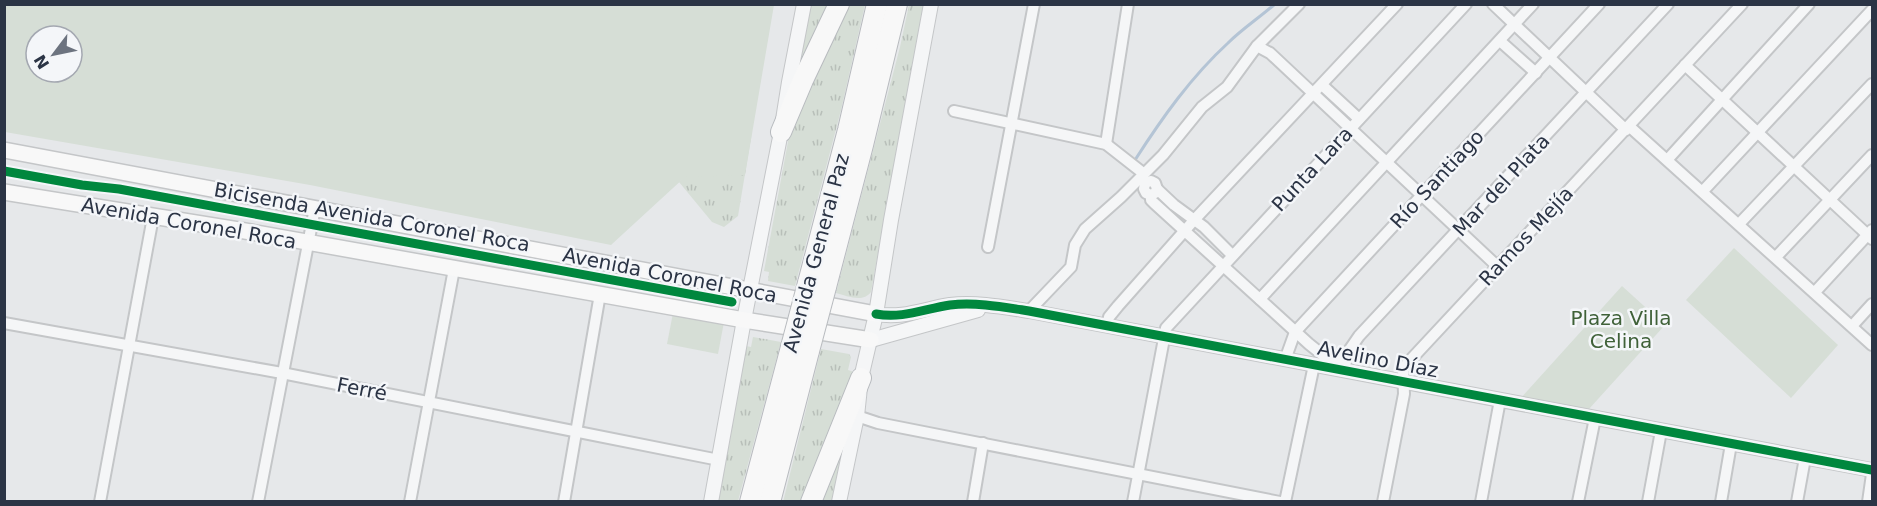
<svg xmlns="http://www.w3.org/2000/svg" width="1877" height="506" font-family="'DejaVu Sans',sans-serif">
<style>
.grass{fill:url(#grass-tufts)}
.green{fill:#d6ded6;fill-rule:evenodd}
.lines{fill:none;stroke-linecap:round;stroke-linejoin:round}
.stream{stroke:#b4c4d5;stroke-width:3}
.minor-casing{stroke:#c4c6c8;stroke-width:14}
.tertiary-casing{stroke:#c4c6c8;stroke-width:16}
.secondary-casing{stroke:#c4c6c8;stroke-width:18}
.motorway-casing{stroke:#b8bbbf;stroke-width:22}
.minor{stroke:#f5f6f7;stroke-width:10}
.tertiary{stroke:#f5f6f7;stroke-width:14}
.secondary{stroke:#f8f8f8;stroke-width:15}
.motorway{stroke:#f8f8f8;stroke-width:20}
.motorway-bridge-casing{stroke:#b8bbbf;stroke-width:22;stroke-linecap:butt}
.motorway-bridge{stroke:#f8f8f8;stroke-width:20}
.cycleway-casing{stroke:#f4f6f9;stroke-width:13}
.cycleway{stroke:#00873e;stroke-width:9}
.labels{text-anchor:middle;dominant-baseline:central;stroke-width:5;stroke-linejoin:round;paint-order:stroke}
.street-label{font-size:20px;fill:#2b3445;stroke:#f4f6f9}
.park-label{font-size:20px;fill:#3f6138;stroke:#f4f6f9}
</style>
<defs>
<pattern id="grass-tufts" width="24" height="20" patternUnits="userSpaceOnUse" patternTransform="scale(1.5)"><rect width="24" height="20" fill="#d6ded6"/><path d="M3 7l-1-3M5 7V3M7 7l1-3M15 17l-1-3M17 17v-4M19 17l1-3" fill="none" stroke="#b8bfb9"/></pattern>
</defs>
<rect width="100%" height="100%" fill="#e6e8ea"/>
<!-- grass -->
<g class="grass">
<path d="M809,5H833L795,88Z"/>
<path d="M843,5H865L841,110L795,286L768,281L769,272L764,271L792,120Z"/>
<path d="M909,5H924L878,253L871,292C863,303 847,296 836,293L900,47Z"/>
<path d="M752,132L738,216L724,227L712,222L679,182L685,176Z"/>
<path d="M753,337L781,342L738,501L718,502L746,346L751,347Z"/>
<path d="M821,349L849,354L851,357L848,370L854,372L846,402L806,501L783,502Z"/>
<path d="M844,440L832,501L817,502Z"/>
</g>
<!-- green -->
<g class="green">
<path d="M4,5L5,4L774,5L745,175L685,177L611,245L310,185L5,132ZM36,36H72V72H36Z"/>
<path d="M1734,248L1838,345L1791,398L1686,300Z"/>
<path d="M1622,286L1665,325L1589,409L1520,399Z"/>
<path d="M673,313L724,322L718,354L667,344Z"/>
</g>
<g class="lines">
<!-- stream -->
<path class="stream" d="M1135,160C1162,118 1191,77 1228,43C1242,29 1259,18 1275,4"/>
<!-- minor casing -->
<g class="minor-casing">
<g id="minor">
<path d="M1493,4L1626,130"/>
<path d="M1500,41L1536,73"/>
<path d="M1257,46L1270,53L1497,266"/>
<path d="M1685,65L1872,239"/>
<path d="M1322,85L1359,119"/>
<path d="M954,111L1106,144L1143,173"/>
<path d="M1630,127L1872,345"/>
<path d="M1106,144L1128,4"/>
<path d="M1668,159L1809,4"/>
<path d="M1157,189L1174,205L1204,227L1232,255"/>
<path d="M1703,191L1872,10"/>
<path d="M1151,195L1155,193L1157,189L1155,183L1151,181L1145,183L1144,189L1146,193L1151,195V200L1154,203L1309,344L1324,356L1345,363"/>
<path d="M1739,224L1872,84"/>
<path d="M988,247L1034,4"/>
<path d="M1776,257L1872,155"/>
<path d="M1815,292L1872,230"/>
<path d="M1260,299L1533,4"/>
<path d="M1029,311L1071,267L1075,245L1085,229L1121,197L1163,155L1202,107L1227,87L1257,46L1299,4"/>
<path d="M4,323L282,373L719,460"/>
<path d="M1107,326L1109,317L1118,306L1195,219L1397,4"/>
<path d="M1852,326L1872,304"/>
<path d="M1285,360L1295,332L1599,4"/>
<path d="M1344,371L1348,352L1359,336L1668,4"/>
<path d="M857,416L878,423L1280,502"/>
<path d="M100,502L153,217"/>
<path d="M258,502L315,208"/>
<path d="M410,502L454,269"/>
<path d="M564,502L600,294"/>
<path d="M973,502L983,443"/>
<path d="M1133,502L1166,328L1466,4"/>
<path d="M1285,502L1314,365"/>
<path d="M1383,502L1404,394L1403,368L1742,4"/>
<path d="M1481,502L1500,400"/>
<path d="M1578,502L1595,418"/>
<path d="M1648,502L1661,431"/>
<path d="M1721,502L1731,444"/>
<path d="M1797,502L1805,458"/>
<path d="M1868,502L1872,474"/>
</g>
</g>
<!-- tertiary casing -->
<g class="tertiary-casing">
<g id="tertiary">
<path d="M876,314C902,319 924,309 950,305C976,302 1003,307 1029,311L1872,470"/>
<path d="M871,340L978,310"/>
<path d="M711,502L744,320L781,132L789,82L804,4"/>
<path d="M839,502L857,416L861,378L876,314L891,220L931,4"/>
</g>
</g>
<!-- secondary casing -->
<g class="secondary-casing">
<g id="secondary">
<path d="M4,150L876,314"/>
<path d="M4,192L245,231L744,320L871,340"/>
</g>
</g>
<!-- motorway casing -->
<g class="motorway-casing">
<g id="motorway">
<path d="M781,132L803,80L839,4"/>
<path d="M808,283L848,130L877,4"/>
<path d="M826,287L863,145L897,4"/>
<path d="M750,502L791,347"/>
<path d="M770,502L809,351"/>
<path d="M811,502L861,378"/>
</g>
</g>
<!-- minor -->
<use href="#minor" class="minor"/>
<!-- tertiary -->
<use href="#tertiary" class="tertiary"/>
<!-- secondary -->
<use href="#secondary" class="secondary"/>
<!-- motorway -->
<use href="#motorway" class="motorway"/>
<!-- motorway-bridge casing -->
<g class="motorway-bridge-casing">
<g id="motorway-bridge">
<path d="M791,347L808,283"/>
<path d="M809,351L826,287"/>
</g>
</g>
<!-- motorway-bridge -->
<use href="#motorway-bridge" class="motorway-bridge"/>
<!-- cycleway casing -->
<g class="cycleway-casing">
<g id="cycleway">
<path d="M4,171L82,185L119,189L732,302"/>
<path d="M876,314C902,319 924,309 950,305C976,302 1003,307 1029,311L1872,470"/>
</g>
</g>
<!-- cycleway -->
<use href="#cycleway" class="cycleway"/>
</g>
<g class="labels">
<!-- street labels -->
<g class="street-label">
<text transform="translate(1312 169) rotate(-47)">Punta Lara</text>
<text transform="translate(1437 179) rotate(-47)">Río Santiago</text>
<text transform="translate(1501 185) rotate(-47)">Mar del Plata</text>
<text transform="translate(372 217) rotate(10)">Bicisenda Avenida Coronel Roca</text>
<text transform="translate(189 223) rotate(10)">Avenida Coronel Roca</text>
<text transform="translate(1526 236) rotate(-47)">Ramos Mejía</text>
<text transform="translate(816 253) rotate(-75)">Avenida General Paz</text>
<text transform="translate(670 275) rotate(11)">Avenida Coronel Roca</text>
<text transform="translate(1378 359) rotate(11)">Avelino Díaz</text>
<text transform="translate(362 389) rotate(11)">Ferré</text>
</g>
<!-- park labels -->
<g class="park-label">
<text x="1621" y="318">Plaza Villa<tspan x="1621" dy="23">Celina</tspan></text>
</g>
</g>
<!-- border -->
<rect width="1877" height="506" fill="none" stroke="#2b3445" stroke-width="12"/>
<!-- north arrow -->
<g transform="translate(54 54) rotate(238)"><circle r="28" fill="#f4f6f9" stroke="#a4a8b1" stroke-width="1.5"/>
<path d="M0-4.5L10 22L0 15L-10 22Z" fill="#6c737f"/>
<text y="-9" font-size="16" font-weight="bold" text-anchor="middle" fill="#2b3445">N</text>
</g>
</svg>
